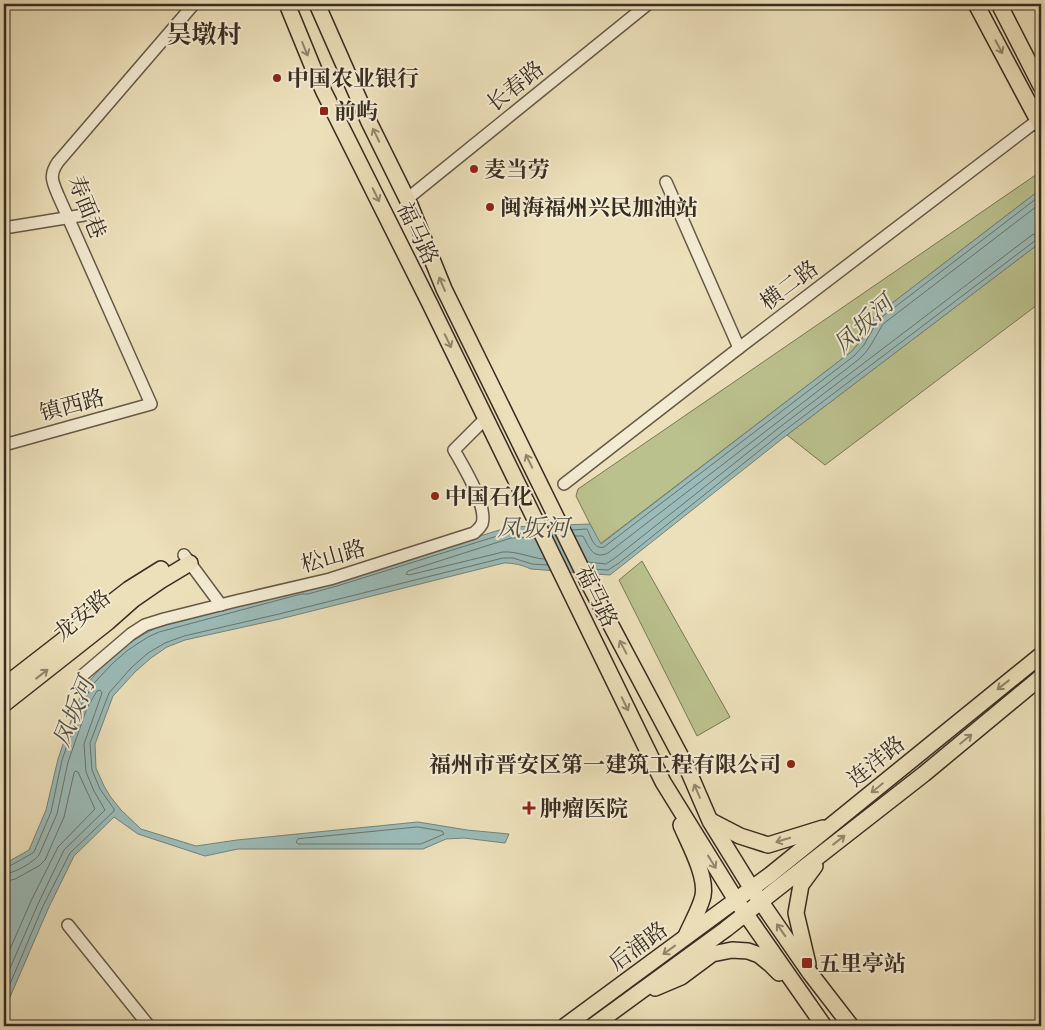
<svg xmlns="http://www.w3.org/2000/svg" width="1045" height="1030" font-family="'EB Garamond','Noto Serif SC',serif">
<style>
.green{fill:#bac18d;stroke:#797758}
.water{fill:#9bbbb8;stroke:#73827c}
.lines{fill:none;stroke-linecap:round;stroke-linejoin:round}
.shore{stroke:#6a746d;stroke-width:1}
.minor-casing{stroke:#655a48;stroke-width:14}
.major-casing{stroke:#382d22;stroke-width:18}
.minor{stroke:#f3ebd2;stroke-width:11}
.major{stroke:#ece0ba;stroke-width:15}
.oneway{stroke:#92866e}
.poi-dot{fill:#8f2418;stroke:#f3ebd2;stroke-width:2}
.labels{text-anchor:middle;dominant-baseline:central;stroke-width:4;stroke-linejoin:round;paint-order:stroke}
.poi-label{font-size:22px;font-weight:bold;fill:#382d22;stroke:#f3ebd2;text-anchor:start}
.street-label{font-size:22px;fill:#382d22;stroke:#f3ebd2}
.water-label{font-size:24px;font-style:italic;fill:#515048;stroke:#f3ebd2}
.quarter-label{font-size:25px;font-weight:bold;fill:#382d22;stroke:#f3ebd2}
</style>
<rect width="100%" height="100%" fill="#ece0ba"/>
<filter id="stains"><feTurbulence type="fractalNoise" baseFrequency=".004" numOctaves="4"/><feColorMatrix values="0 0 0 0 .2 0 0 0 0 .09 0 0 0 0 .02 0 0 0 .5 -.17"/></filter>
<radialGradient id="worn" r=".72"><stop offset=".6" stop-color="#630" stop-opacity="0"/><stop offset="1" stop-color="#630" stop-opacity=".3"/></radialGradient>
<!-- green -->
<g class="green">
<path d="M1040,172L1041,174V189L874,317L860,342L851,352L600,544L576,496L578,489Z"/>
<path d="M1041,242V302L825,465L787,435Z"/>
<path d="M642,561L730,717L697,736L619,580Z"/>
</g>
<!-- water -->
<path class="water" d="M1041,189V242L787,435L610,575L531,569C522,565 514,563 504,563L280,619L185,640L167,647L151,658L135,672L113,696L95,744L96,768L104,786L110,796L121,810L141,829L196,846L237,840L418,822L467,830L509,834L505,843L464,838L446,839L423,849H238L205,856L138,834L114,817L74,856L48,909L4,1011V864L29,850L46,810L58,759L77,703L91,679L109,659L125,646L146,633L158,627L336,581L509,527L590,524L601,544L851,352L860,342L874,317Z"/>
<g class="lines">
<!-- shore -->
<g class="shore">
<path d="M572,530L587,529C591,537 594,550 604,547L854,356L864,345L878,320L1041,195"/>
<path d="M575,536H583C589,547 593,560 608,553L858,360C870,350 875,337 883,324L1041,203"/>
<path d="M534,537L511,538L408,571L406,574L409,575L503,552C518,551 530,558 544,559"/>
<path d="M588,562L606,564L615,558L780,427L1032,235L1041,232"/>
<path d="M591,569L608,570L619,563L784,431L1036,240L1041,239"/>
<path d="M418,827L442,831L444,834L421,844H298L296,842L298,839Z"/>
<path d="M4,868L8,867L31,854L34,852L51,812L62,760L81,705L95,682L113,663L128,650L148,637L159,632L301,594H308L337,586L510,532L531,531"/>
<path d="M4,874C13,874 34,862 39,855L57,814L68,762L87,708L97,691L100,690L102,693L84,744L86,772L94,791L105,810L64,850L38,904L4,982"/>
<path d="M4,882L15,879L39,866L45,860L64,817L74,773L75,771L78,772L95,809L58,847L31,901L4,963"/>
<path d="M4,998L43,906L70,853L114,811V809L100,789L92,770L90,743L109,693L131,668L148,653L165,643L184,636L279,614L503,558H513L532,564L548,565"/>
</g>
<!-- minor casing -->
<g class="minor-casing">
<g id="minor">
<path d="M666,182L739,348"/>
<path d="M407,199L648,4"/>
<path d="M4,228L84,215"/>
<path d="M4,445L151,404L58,195C52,181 49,175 58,162L194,4"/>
<path d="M564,484L739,348L1038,120"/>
<path d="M184,555L221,605"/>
<path d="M83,675L131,634L145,625L164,619L236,601L330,579L474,533C477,530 480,528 482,524C488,506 463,466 454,450L486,418"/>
<path d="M68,925L149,1026"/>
</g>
</g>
<!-- major casing -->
<g class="major-casing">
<g id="major">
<path d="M287,4L314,70L324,92L430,304L663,782L736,900L824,1026"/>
<path d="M317,4L369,122L410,205L444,289L588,582L688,770L710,821L752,889L810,973L851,1026"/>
<path d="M976,4L1041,126"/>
<path d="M999,4L1041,86"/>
<path d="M4,686L129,589L161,569"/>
<path d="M4,704L108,622L134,599L160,581L190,563"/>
<path d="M711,821L740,836L768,845L823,828"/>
<path d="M681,825C689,844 707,876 703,896C700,909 691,924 686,936"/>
<path d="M808,964L796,913L801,885L815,866"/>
<path d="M655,988L681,977L712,954L732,950L748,951L759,955L770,964L779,973"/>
<path d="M565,1026L770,875L1041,655"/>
<path d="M593,1026L726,929L778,888L924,774L1041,677"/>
</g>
</g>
<!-- minor -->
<use href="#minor" class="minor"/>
<!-- major -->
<use href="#major" class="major"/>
</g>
<!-- one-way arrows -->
<defs><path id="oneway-shaft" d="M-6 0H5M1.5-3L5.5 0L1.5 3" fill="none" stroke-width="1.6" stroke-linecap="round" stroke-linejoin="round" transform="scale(1.25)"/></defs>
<g class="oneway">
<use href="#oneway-shaft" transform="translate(999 47) rotate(62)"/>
<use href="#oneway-shaft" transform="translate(305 49) rotate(68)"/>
<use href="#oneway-shaft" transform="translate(376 135) rotate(-116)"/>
<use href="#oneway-shaft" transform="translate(376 195) rotate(64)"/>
<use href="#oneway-shaft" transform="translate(442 284) rotate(-113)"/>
<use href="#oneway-shaft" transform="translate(448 341) rotate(64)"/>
<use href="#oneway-shaft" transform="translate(529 461) rotate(-116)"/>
<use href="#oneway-shaft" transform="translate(623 647) rotate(-118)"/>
<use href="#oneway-shaft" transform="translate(42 674) rotate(-38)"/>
<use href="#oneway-shaft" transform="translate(1003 685) rotate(142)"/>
<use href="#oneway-shaft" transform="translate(625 704) rotate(64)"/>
<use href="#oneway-shaft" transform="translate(966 739) rotate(-39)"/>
<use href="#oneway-shaft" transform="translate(877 788) rotate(141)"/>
<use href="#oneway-shaft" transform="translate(697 791) rotate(-113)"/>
<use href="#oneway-shaft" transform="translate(783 840) rotate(163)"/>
<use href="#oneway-shaft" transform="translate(839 840) rotate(-38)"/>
<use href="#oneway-shaft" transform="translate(712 862) rotate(58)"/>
<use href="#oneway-shaft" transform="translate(781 930) rotate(-125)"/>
<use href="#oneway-shaft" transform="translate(669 950) rotate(144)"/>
</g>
<!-- markers -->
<g class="poi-dot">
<circle cx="277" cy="78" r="5"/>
<rect x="319" y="106" width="10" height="10" rx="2.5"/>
<circle cx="474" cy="169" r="5"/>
<circle cx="490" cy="207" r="5"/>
<circle cx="435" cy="496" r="5"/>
<circle cx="791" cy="764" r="5"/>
<path d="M526.5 800.5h5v5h5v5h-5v5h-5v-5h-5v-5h5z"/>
<rect x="801" y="957" width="12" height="12" rx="2.5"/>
</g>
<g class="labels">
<!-- poi labels -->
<g class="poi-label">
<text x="287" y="78">中国农业银行</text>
<text x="334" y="111">前屿</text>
<text x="484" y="169">麦当劳</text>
<text x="500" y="207">闽海福州兴民加油站</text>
<text x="445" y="496">中国石化</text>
<text x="781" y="764" text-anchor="end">福州市晋安区第一建筑工程有限公司</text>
<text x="540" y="808">肿瘤医院</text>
<text x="818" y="963">五里亭站</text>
</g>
<!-- street labels -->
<g class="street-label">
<text transform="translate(515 86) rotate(-39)">长春路</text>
<text transform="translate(87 207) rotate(68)">寿面巷</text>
<text transform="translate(418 233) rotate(64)">福马路</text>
<text transform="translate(789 285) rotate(-37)">横二路</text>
<text transform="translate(72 405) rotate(-15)">镇西路</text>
<text transform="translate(333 556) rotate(-16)">松山路</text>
<text transform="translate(597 596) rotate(64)">福马路</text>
<text transform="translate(82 615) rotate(-40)">龙安路</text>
<text transform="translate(876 761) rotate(-39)">连洋路</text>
<text transform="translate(638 946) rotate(-36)">后浦路</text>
</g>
<!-- water labels -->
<g class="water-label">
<text transform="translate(863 324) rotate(-43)">凤坂河</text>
<text x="533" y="527">凤坂河</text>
<text transform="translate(73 712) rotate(-68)">凤坂河</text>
</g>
<!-- quarter labels -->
<g class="quarter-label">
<text x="204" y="34">吴墩村</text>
</g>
</g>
<!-- margin -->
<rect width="1045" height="1030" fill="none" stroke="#ece0ba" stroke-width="20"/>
<rect x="5" y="5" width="1035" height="1020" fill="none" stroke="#382d22" stroke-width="2.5"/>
<rect x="10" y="10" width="1025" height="1010" fill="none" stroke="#382d22"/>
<rect width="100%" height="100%" filter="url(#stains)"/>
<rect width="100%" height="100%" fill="url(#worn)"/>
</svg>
